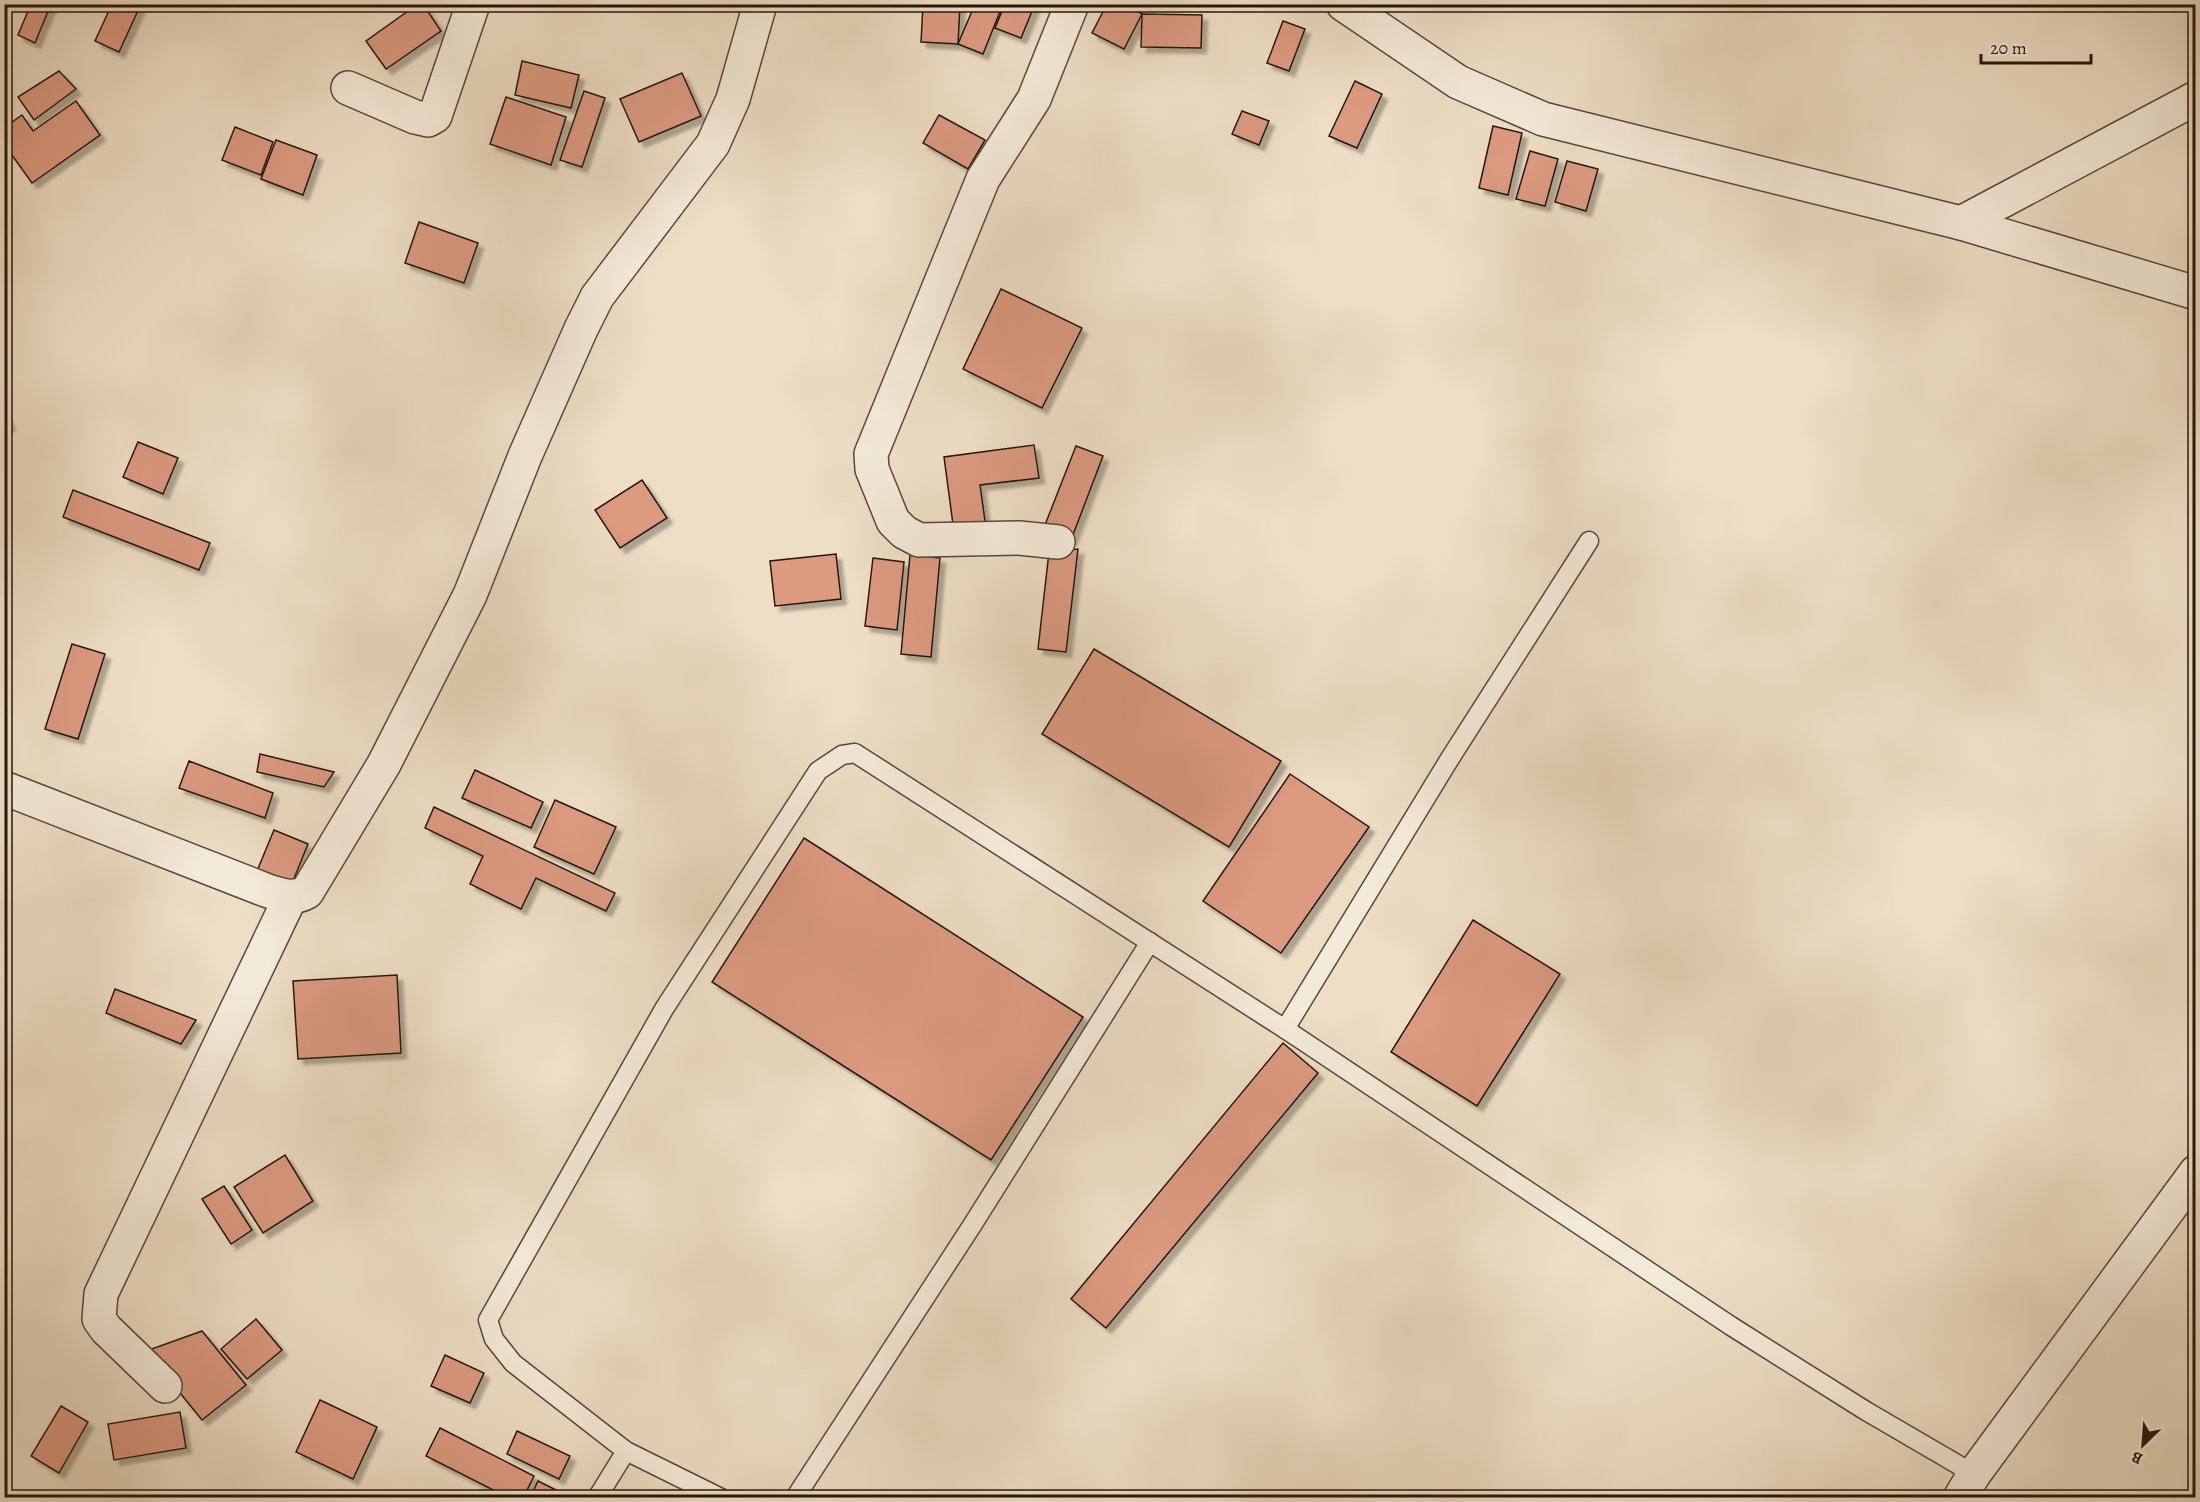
<svg xmlns="http://www.w3.org/2000/svg" width="2200" height="1502" font-family="Alegreya,serif">
<style>
.building{fill:#dc9a81;stroke:#27160d;stroke-width:1.5;filter:url(#shadow)}
.lines{fill:none;stroke-linecap:round;stroke-linejoin:round}
.lane-casing{stroke:#59483b;stroke-width:21}
.street-casing{stroke:#59483b;stroke-width:36}
.lane{stroke:#f4ead9;stroke-width:18}
.street{stroke:#f4ead9;stroke-width:33}
</style>
<defs>
<filter id="shadow"><feDropShadow dx="5.5" dy="5.5" stdDeviation="1.5" flood-color="#0004"/></filter>
</defs>
<rect width="100%" height="100%" fill="#eedec5"/>
<filter id="stains"><feTurbulence type="fractalNoise" baseFrequency=".00333" numOctaves="4"/><feColorMatrix values="0 0 0 0 .2 0 0 0 0 .09 0 0 0 0 .02 0 0 0 .5 -.17"/></filter>
<radialGradient id="worn" r=".72"><stop offset=".6" stop-color="#630" stop-opacity="0"/><stop offset="1" stop-color="#630" stop-opacity=".3"/></radialGradient>
<!-- building -->
<g class="building">
<path d="M31,4H51L35,43L18,35Z"/>
<path d="M112,4H141L119,52L95,41Z"/>
<path d="M418,4H423L441,31L386,69L366,41Z"/>
<path d="M923,4H960L958,44L921,42Z"/>
<path d="M975,4H1003L983,54L958,44Z"/>
<path d="M1005,4H1035L1021,38L995,28Z"/>
<path d="M1107,4H1125L1142,14L1124,49L1092,33Z"/>
<path d="M1142,14L1202,15L1201,48L1141,47Z"/>
<path d="M1283,21L1305,29L1289,71L1267,63Z"/>
<path d="M522,61L579,75L571,108L515,95Z"/>
<path d="M59,71L76,89L34,120L18,97Z"/>
<path d="M682,73L701,116L639,142L620,99Z"/>
<path d="M1355,81L1382,94L1357,148L1329,136Z"/>
<path d="M584,91L605,98L582,167L560,160Z"/>
<path d="M506,97L566,117L551,165L490,144Z"/>
<path d="M76,101L100,135L32,183L4,144V128L22,115L33,131Z"/>
<path d="M1242,111L1269,121L1259,145L1232,134Z"/>
<path d="M939,115L985,140L968,169L923,143Z"/>
<path d="M1493,126L1522,133L1508,195L1479,188Z"/>
<path d="M235,127L273,142L261,175L222,160Z"/>
<path d="M276,140L317,155L303,195L261,179Z"/>
<path d="M1530,151L1558,159L1545,206L1516,199Z"/>
<path d="M1567,161L1598,169L1586,211L1555,202Z"/>
<path d="M419,222L478,243L464,283L405,263Z"/>
<path d="M1001,289L1082,328L1042,408L963,369Z"/>
<path d="M4,414L10,425L4,428Z"/>
<path d="M138,442L178,458L163,494L123,477Z"/>
<path d="M1034,445L1039,478L980,485L986,528L954,532L944,457Z"/>
<path d="M1076,446L1103,456L1071,540L1043,530Z"/>
<path d="M642,480L667,518L620,548L595,510Z"/>
<path d="M73,490L210,543L199,570L63,517Z"/>
<path d="M1078,549L1066,652L1038,649L1049,552Z"/>
<path d="M836,554L841,599L775,606L770,561Z"/>
<path d="M910,555L940,558L931,657L901,654Z"/>
<path d="M873,558L904,562L897,630L865,626Z"/>
<path d="M72,644L105,654L78,739L45,729Z"/>
<path d="M1094,649L1281,761L1229,847L1042,734Z"/>
<path d="M260,754L334,772L324,787L257,772Z"/>
<path d="M189,761L273,793L265,818L179,788Z"/>
<path d="M475,770L543,802L531,828L462,798Z"/>
<path d="M1290,774L1369,827L1281,953L1203,901Z"/>
<path d="M555,800L616,827L594,874L534,847Z"/>
<path d="M434,807L615,893L606,911L536,878L521,909L470,884L483,856L425,828Z"/>
<path d="M274,830L308,844L291,886L257,871Z"/>
<path d="M804,838L1083,1017L991,1160L712,982Z"/>
<path d="M1473,920L1560,974L1477,1106L1391,1052Z"/>
<path d="M397,975L401,1053L298,1059L293,981Z"/>
<path d="M115,989L196,1020L181,1044L106,1013Z"/>
<path d="M1283,1043L1318,1073L1106,1328L1071,1299Z"/>
<path d="M285,1155L313,1201L263,1233L234,1187Z"/>
<path d="M224,1186L252,1230L231,1244L202,1199Z"/>
<path d="M256,1319L282,1350L247,1379L221,1349Z"/>
<path d="M202,1331L246,1385L202,1420L146,1351Z"/>
<path d="M445,1355L484,1373L470,1403L431,1386Z"/>
<path d="M320,1400L377,1427L353,1479L296,1452Z"/>
<path d="M61,1406L88,1422L59,1473L31,1456Z"/>
<path d="M180,1412L186,1448L114,1460L108,1424Z"/>
<path d="M440,1428L534,1476L523,1498H509L426,1456Z"/>
<path d="M517,1431L570,1456L559,1479L507,1454Z"/>
<path d="M538,1481L572,1498H530Z"/>
</g>
<g class="lines">
<!-- lane casing -->
<g class="lane-casing">
<g id="lane">
<path d="M1285,1029L1449,760L1589,541"/>
<path d="M597,1498L626,1451"/>
<path d="M721,1498L626,1451L513,1363L494,1339L488,1320L664,1009L818,771L842,755L855,753L1285,1029L1731,1326L1866,1411L1974,1474"/>
<path d="M795,1498L973,1224L1150,942"/>
</g>
</g>
<!-- street casing -->
<g class="street-casing">
<g id="street">
<path d="M1343,4L1458,82L1543,119L1961,223L2196,293"/>
<path d="M348,88L415,117L428,120L435,116L473,4"/>
<path d="M1961,223L2196,98"/>
<path d="M1058,542L1019,538L919,540L904,532L893,521L872,469L871,454L983,179L1034,99L1072,4"/>
<path d="M4,788L268,891C282,895 293,900 307,892L384,764L470,595L525,456L581,329L597,297L713,144L733,99L760,4"/>
<path d="M165,1386L106,1329L99,1319L101,1294L290,898"/>
<path d="M1960,1498L1974,1474L2196,1172"/>
</g>
</g>
<!-- lane -->
<use href="#lane" class="lane"/>
<!-- street -->
<use href="#street" class="street"/>
</g>
<!-- margin -->
<rect width="2200" height="1502" fill="none" stroke="#eedec5" stroke-width="24"/>
<rect x="6" y="6" width="2188" height="1490" fill="none" stroke="#27160d" stroke-width="3"/>
<rect x="12" y="12" width="2176" height="1478" fill="none" stroke="#27160d" stroke-width="1.5"/>
<!-- north arrow -->
<g transform="translate(2143 1445) rotate(205)" stroke="#f4ead9" stroke-width="4.5" paint-order="stroke">
<path d="M0-4.5L10 22L0 15L-10 22Z" fill="#27160d"/>
<text y="-9" font-size="16" font-weight="bold" text-anchor="middle" fill="#27160d">B</text>
</g>
<!-- scale -->
<path d="M1981 54v9h110v-9" fill="none" stroke="#27160d" stroke-width="3"/>
<text x="1990" y="54" font-size="18" fill="#27160d" stroke="#f4ead9" stroke-width="4.5" paint-order="stroke">20 m</text>
<rect width="100%" height="100%" filter="url(#stains)"/>
<rect width="100%" height="100%" fill="url(#worn)"/>
</svg>
